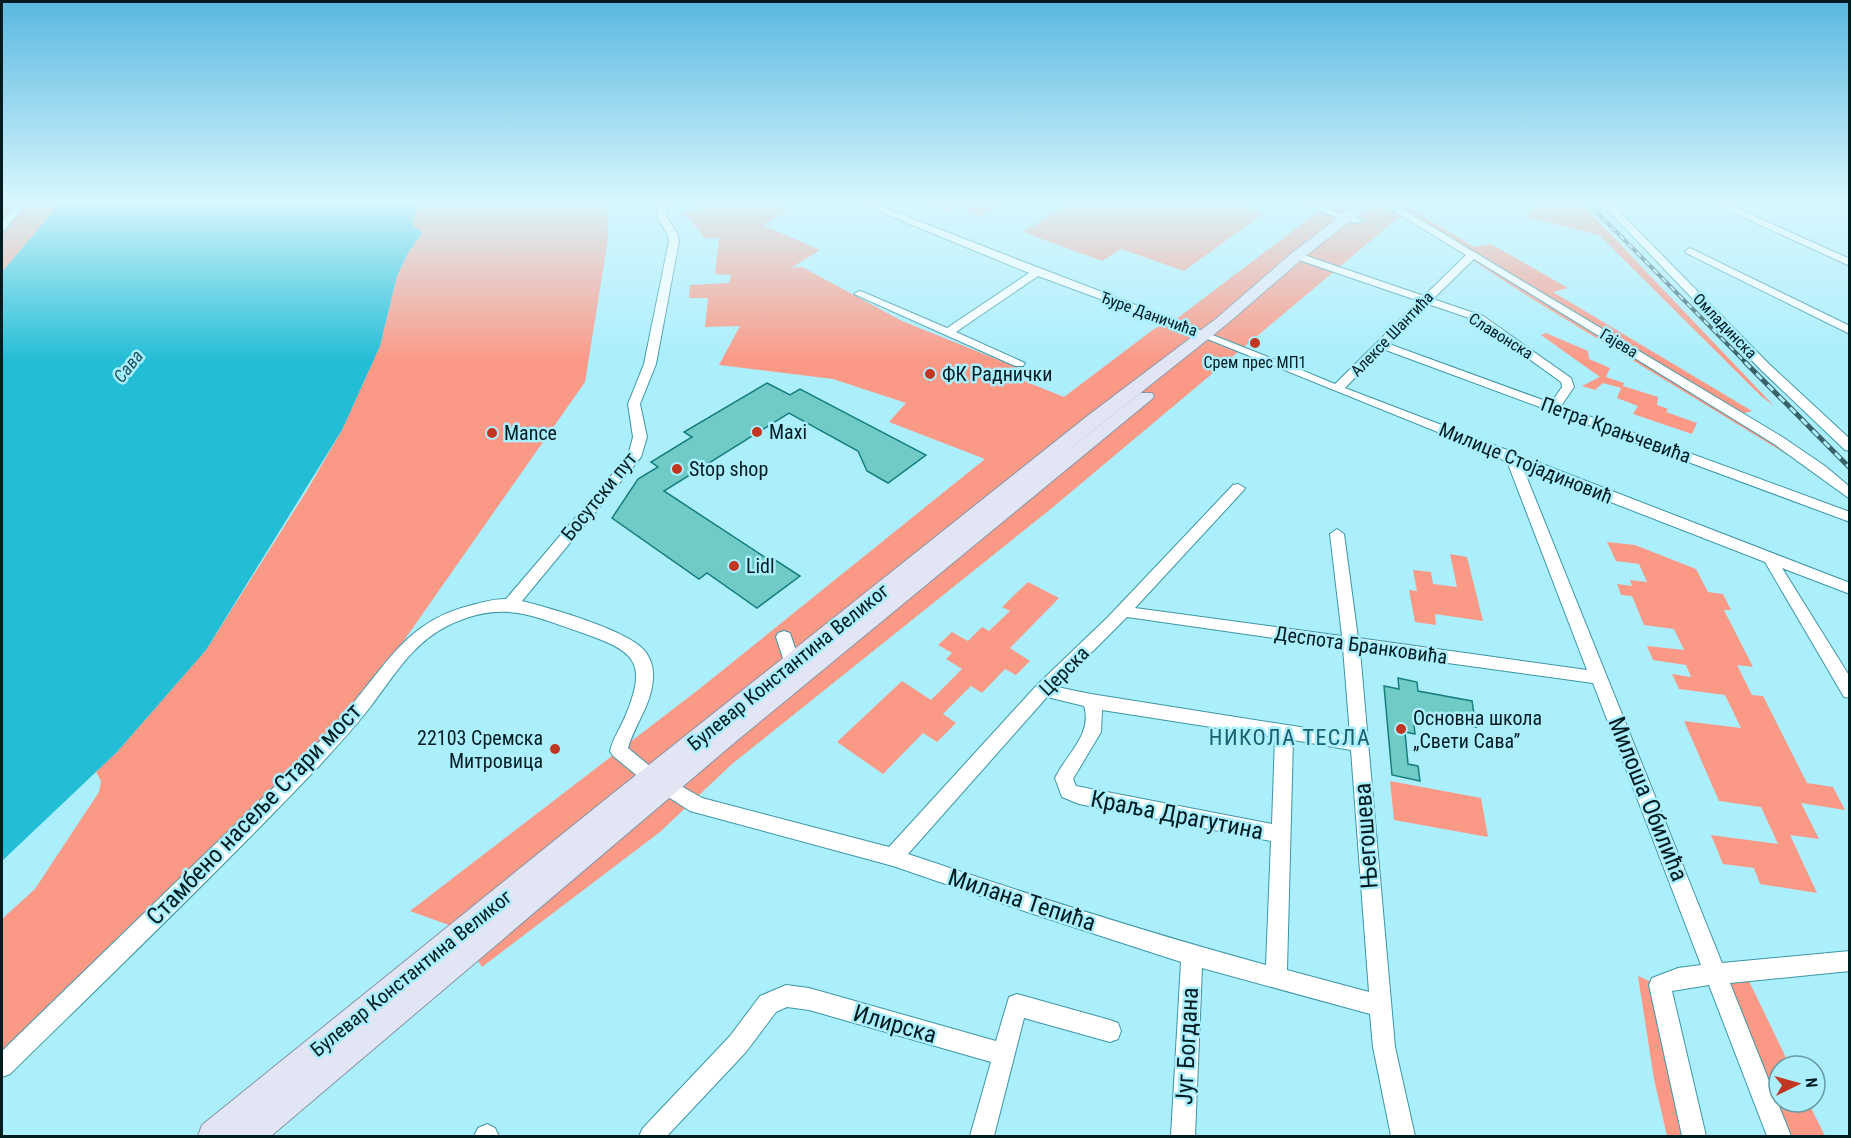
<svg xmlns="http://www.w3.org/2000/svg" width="1851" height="1138" font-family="'Roboto Condensed',sans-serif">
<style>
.green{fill:#fb9987}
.water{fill:#23bdd5}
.building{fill:#70cbc6;stroke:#167e7b;stroke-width:1.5}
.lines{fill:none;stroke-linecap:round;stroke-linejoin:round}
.minor-casing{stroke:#3c96a6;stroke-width:2}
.major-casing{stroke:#8795a6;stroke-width:2}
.minor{fill:#fff;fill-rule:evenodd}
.major{fill:#e2e6f4;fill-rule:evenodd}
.rail-far1-casing{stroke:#386168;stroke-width:4}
.rail-casing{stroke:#386168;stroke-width:5}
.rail-far1{stroke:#abeefc;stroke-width:2;stroke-dasharray:6;stroke-linecap:butt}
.rail{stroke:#abeefc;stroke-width:3;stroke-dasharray:8;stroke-linecap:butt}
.poi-dot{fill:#c13620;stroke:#abeefc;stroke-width:2}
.labels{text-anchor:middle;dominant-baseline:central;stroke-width:5;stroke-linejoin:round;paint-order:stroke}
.far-street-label{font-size:16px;fill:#011c21;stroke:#abeefc}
.far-poi-label{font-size:16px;fill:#011c21;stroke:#abeefc}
.far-water-label{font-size:18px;font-style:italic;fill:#1b555f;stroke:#abeefc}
.poi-label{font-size:20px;fill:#011c21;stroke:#abeefc;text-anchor:start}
.street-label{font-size:20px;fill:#011c21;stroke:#abeefc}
.quarter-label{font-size:22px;letter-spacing:1.5px;fill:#1a616d;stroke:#abeefc}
.near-street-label{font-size:24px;fill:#011c21;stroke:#abeefc}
</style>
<rect width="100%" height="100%" fill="#abeefc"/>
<!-- green -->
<g class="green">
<path d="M2,201H62L2,272Z"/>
<path d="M419,201H607L608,239L585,382L398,649L322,742L2,1051V919L35,889L99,792L101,781L96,772L117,752L206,650L306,492L342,430L380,346L397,276L408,253L422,233L412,225Z"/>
<path d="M700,201H768L789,211L763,225L820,250L791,268L802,267L902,321L1021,369L1017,378L1064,397L1154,329L1179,317L1332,201H1398L1474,247L1491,244L1568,288L1553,292L1752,411L1741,414L1801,463L1529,297L1416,224L1399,217L1052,508L732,764L660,832L482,967L457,928L410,911L698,690L985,459L889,422L906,403L833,379L719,365L740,326L705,327L708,298H689L690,285L729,283L731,275L715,274L719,238H705L683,213L703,209Z"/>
<path d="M925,201H990L999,207L979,217L960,207L949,211Z"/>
<path d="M1074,201H1224L1263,214L1184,271L1121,249L1102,261L1023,232Z"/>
<path d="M1542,201H1579L1774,406L1761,396L1599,235L1525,217Z"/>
<path d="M1546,333L1588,351L1589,359L1610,368L1606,377L1624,383L1623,386L1658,397L1657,405L1668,409L1666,412L1697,423L1692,434L1633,414L1638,406L1617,398L1621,388L1603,383L1595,390L1582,386L1600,377L1541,335Z"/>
<path d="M1607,542L1635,545L1696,569L1708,592L1723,594L1731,610H1724L1753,667L1737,665L1752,695L1763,696L1807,783L1833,787L1845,810L1801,803L1819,839L1790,835L1817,893L1760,884L1754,868L1723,864L1711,835L1778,844L1761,807L1719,801L1684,721L1741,728L1725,695L1679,689L1672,674L1691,677L1686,665L1653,660L1647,646L1684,650L1674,629L1644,625L1632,596L1621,595L1617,584L1632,586L1630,580L1647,582L1639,564L1616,561Z"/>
<path d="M1450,554L1467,557L1483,621L1435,614L1436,625L1415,622L1409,590L1417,591L1413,570L1431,572L1433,584L1457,587Z"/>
<path d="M1028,582L1059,598L1010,648L1030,661L1016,675L1005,669L982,693L971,686L943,714L956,723L937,742L923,733L883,774L837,742L902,681L931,700L962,669L946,659L952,653L938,645L952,632L968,641L982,627L989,631L1010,611L1002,607Z"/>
<path d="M1390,781L1481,798L1488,837L1394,820Z"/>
<path d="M1638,976L1663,987L1699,1136H1667L1654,1079Z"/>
<path d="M1748,979L1790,1066H1779V1102H1808L1825,1136H1777L1716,981Z"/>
</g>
<!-- water -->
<path class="water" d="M62,201H419L412,224L422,233L408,253L397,276L380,346L342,430L206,650L117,752L2,861V272Z"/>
<!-- building -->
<g class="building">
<path d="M767,383L790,395L800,389L926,455L888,483L867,471L858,451L789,413L664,491L769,560L772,558L800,576L757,608L707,573L699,579L612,518L638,479L658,467L651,462L692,437L684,432Z"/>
<path d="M1398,678L1417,682L1418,691L1472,701L1476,727L1413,715L1415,734L1405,732L1408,764L1418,766L1420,781L1392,775L1384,686L1399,689Z"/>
</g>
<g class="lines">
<!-- minor casing -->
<g class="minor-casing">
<g id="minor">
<path d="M19,201H28L5,230L2,231V222Z"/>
<path d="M661,201H671L666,216L677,233L679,241L656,364L640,404L647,437L641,457L522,601C550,608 624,629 643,649C650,656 654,668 653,678C652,704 635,724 628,748L657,772L702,798L889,847L1037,685L1108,617L1233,485L1238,484L1245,488L1243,491L1135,608L1342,636L1330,534L1337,529L1344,534L1358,638L1587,670L1508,464L1497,456L1200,336L1038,276L956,332L1025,363L1023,366H1015L854,294L859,291L863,292L947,328L1029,273L854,201H868C1023,263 1180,320 1335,384L1419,301L1293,258V254H1301L1424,296L1466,255L1377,201H1389L1784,438L1825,466L1850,487V499L1774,444L1474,259L1433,299L1483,316L1571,378L1574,387L1561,406L1850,512V522L1383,349L1345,388L1507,450L1518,459L1537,462L1850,583V594L1782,568L1850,677V698L1844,697L1765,562L1523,468L1722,963L1850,951V971L1730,983L1791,1136H1767L1709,985L1672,991L1706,1136H1682L1649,985L1652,978L1678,968L1701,965L1593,683L1360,651L1395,1047L1415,1136H1391L1373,1047L1370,1014L1202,968L1195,1136H1171L1181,962L1027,912L893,866L690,811L645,782L613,756L610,751C613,738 620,729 625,717C649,660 634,651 580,632C528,614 501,600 447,626C413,643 393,677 371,706C355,727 337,746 319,766C219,871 114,972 10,1074L2,1077V1051L306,756C324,737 342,718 358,697C390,658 410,624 461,608C476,604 491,599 506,599L628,456L633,437L628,404L644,364L669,241L667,233L656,216ZM1428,304L1475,320L1561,382L1562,387L1551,403L1389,344ZM1127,617L1343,648L1350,735L1091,694L1057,687ZM1047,697L1084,706C1093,734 1066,755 1055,778L1062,797L1079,804L1271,841L1266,965C1145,932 1027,894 908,854ZM1102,710L1275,737L1272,824L1076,786L1073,779L1101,732ZM1293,740L1351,750L1369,992L1287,970Z"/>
<path d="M1288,201H1304L1364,221L1356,223Z"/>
<path d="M1599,201H1609L1769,364L1850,439V451L1845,450L1761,370Z"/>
<path d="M1708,201H1721L1850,259V266Z"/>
<path d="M1839,201H1850V207Z"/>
<path d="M1690,248L1850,326V334L1686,253L1685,251Z"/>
<path d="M784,631L790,633L800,663L798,667L792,669L786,667L776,637L778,633Z"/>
<path d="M786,985L809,988L996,1041L1009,997L1017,994L1110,1020L1118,1023L1121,1031L1118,1039L1110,1042L1024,1018L994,1136H970L991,1062L809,1010L787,1007L776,1012L746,1052L667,1136H639L643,1128L730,1036L760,996Z"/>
<path d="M487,1124L495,1128L499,1136H474L478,1128Z"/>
</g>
</g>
<!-- major casing -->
<g class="major-casing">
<path id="major" d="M1366,201H1382L1351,220L1302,259L1227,324L1021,488L1140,393H1152L1154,396L1152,399L734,743L271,1136H198L202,1125L606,799L1090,414L1217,318L1292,253L1343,214Z"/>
</g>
<!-- minor -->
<use href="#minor" class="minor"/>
<!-- major -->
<use href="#major" class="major"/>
<!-- rail-far1 casing -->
<g class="rail-far1-casing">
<path id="rail-far1" d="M1586,201L1746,363"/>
</g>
<!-- rail casing -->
<g class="rail-casing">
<path id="rail" d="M1745,362L1850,468"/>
</g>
<!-- rail-far1 -->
<use href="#rail-far1" class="rail-far1"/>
<!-- rail -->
<use href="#rail" class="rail"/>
</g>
<!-- sky -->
<linearGradient id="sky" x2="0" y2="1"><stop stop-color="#59b8e0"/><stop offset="0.56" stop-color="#d9f7fe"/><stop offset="1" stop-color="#d9f7fe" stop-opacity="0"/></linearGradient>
<rect width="1851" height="361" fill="url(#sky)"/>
<!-- markers -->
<g class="poi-dot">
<circle cx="1255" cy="343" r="6"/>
<circle cx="930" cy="374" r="6"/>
<circle cx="757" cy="432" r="6"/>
<circle cx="492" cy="433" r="6"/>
<circle cx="677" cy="469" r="6"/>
<circle cx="734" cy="566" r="6"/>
<circle cx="1401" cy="729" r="6"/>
<circle cx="555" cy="749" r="6"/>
</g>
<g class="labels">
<!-- far-street labels -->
<g class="far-street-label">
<text transform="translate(1149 314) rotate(20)">Ђуре Даничића</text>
<text transform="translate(1725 326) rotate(46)">Омладинска</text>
<text transform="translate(1392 334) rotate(-46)">Алексе Шантића</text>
<text transform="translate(1501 336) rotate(32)">Славонска</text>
<text transform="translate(1619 343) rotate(31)">Гајева</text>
</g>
<!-- far-poi labels -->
<g class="far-poi-label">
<text x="1255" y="362">Срем прес МП1</text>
</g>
<!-- far-water labels -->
<g class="far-water-label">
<text transform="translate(128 366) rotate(-52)">Сава</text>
</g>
<!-- poi labels -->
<g class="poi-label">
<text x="942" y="374">ФК Раднички</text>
<text x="769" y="432">Maxi</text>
<text x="504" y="433">Mance</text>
<text x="689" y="469">Stop shop</text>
<text x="746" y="566">Lidl</text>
<text x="1413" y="718">Основна школа<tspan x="1413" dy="23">„Свети Сава”</tspan></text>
<text x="543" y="738" text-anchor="end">22103 Сремска<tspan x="543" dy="23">Митровица</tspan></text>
</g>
<!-- street labels -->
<g class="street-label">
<text transform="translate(1616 430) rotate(20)">Петра Крањчевића</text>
<text transform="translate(1526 463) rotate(22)">Милице Стојадиновић</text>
<text transform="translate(599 496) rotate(-51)">Босутски пут</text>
<text transform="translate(1361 645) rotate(8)">Деспота Бранковића</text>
<text transform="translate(788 667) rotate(-39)">Булевар Константина Великог</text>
<text transform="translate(1064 671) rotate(-45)">Церска</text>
<text transform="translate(411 973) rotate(-39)">Булевар Константина Великог</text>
</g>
<!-- quarter labels -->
<g class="quarter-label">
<text x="1290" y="737">НИКОЛА ТЕСЛА</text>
</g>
<!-- near-street labels -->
<g class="near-street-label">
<text transform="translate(1648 799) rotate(68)">Милоша Обилића</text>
<text transform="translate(254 814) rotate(-46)">Стамбено насеље Стари мост</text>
<text transform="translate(1177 815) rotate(11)">Краља Драгутина</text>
<text transform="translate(1366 836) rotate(-94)">Његошева</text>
<text transform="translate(1022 900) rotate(18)">Милана Тепића</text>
<text transform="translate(895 1024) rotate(16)">Илирска</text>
<text transform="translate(1187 1046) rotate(-87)">Југ Богдана</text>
</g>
</g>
<!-- border -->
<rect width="1851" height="1138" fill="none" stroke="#011c21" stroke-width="6"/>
<!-- north arrow -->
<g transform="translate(1797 1084) rotate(85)"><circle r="28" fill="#abeefc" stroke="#679aa4" stroke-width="1.5"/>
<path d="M0-4.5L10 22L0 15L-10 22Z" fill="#c13620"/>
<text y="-9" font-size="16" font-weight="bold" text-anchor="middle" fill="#011c21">N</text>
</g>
</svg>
